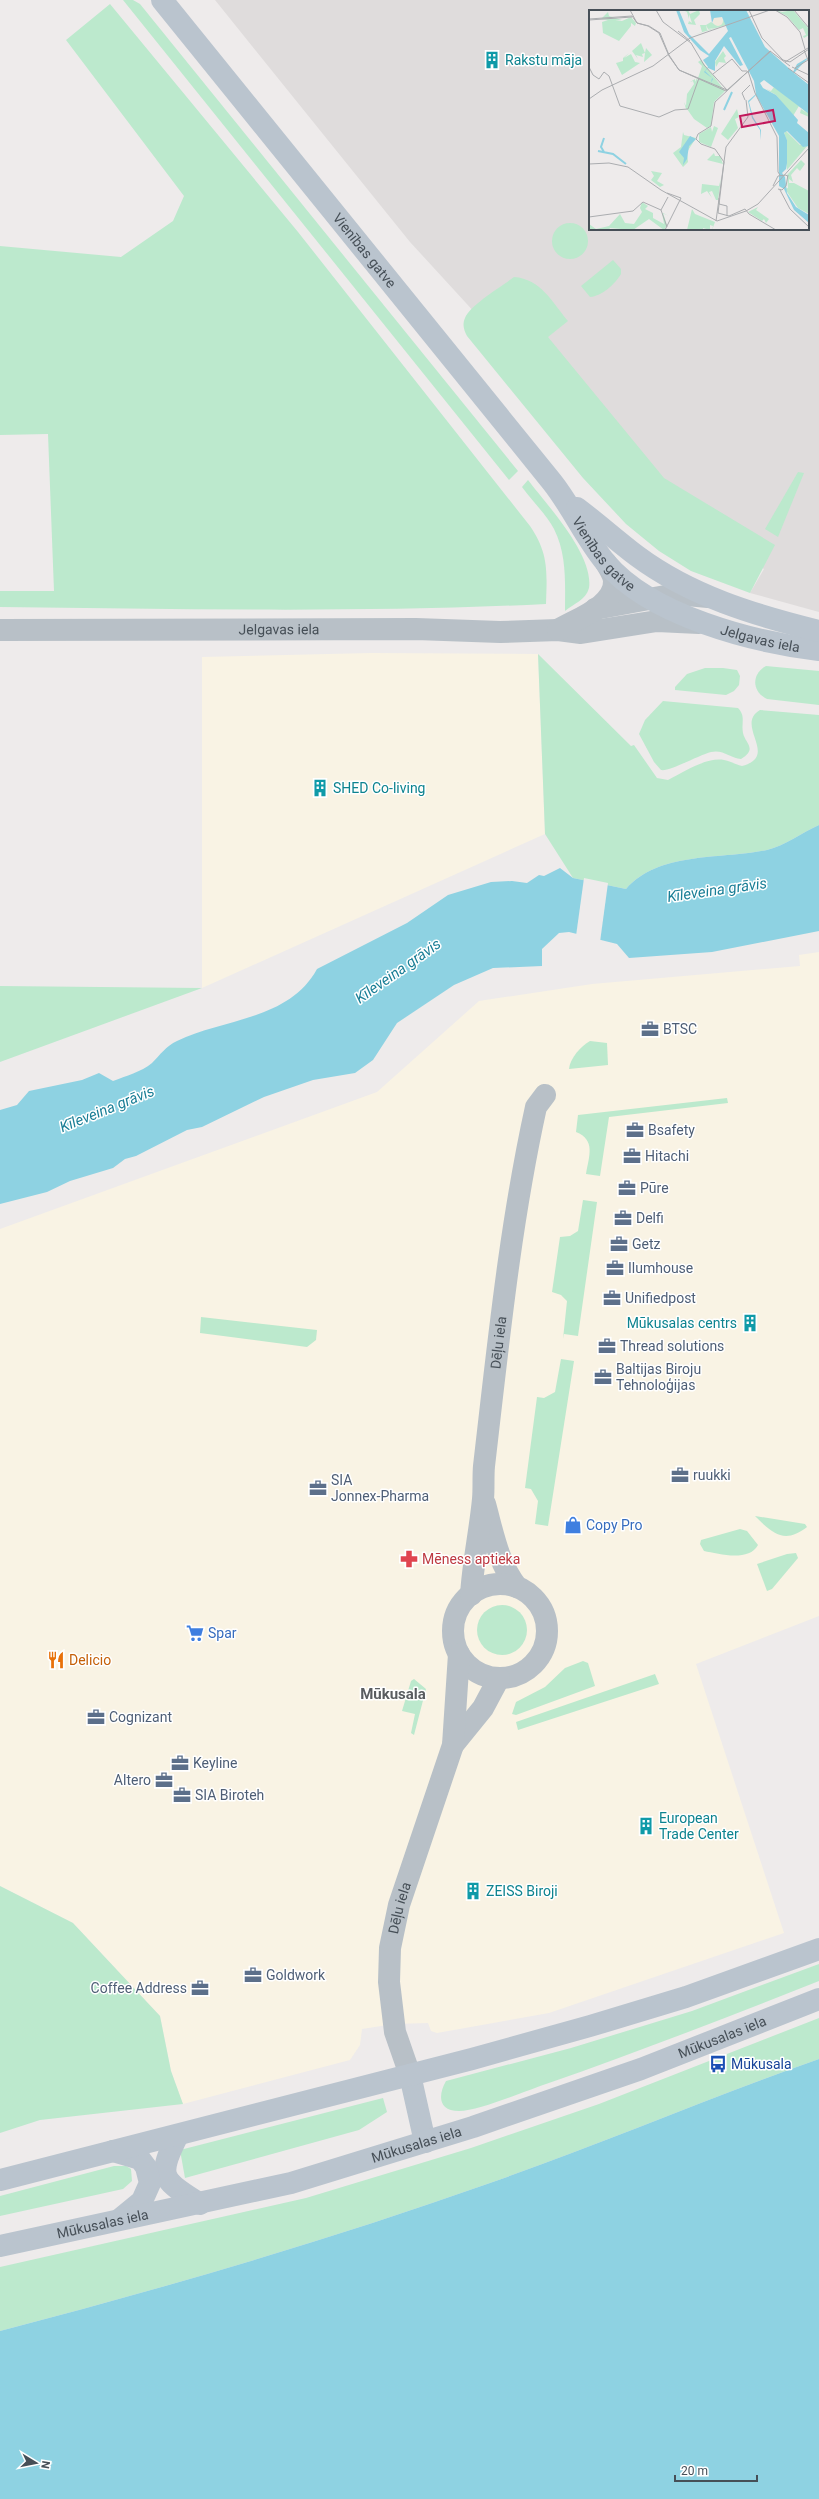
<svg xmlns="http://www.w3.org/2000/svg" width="819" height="2499" font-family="Roboto,sans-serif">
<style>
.commercial{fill:#f9f3e4}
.education{fill:#dfdcdc;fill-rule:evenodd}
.green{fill:#bce9cd}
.water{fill:#8ed2e2}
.pier{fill:#eeebeb}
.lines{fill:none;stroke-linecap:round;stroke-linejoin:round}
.minor{stroke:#b8c0c7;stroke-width:22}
.tertiary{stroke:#b8c0c7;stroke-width:22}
.secondary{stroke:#bac4ce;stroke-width:22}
.labels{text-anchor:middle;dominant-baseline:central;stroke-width:3;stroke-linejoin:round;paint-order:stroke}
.culture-label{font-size:14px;fill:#0d838f;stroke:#fff;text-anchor:start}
.street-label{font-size:14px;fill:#464f57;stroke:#fff}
.service-label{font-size:14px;fill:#4e5e75;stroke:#fff;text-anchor:start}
.shop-label{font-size:14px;fill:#366cbe;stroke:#fff;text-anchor:start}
.health-label{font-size:14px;fill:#be3a42;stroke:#fff;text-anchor:start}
.food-label{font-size:14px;fill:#c56008;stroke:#fff;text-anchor:start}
.transit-label{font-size:14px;fill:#164399;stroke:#fff;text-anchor:start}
.water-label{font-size:15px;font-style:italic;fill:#197e96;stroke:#fff}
.neighbourhood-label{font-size:15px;font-weight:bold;fill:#595c60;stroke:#fff}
.inset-river{fill:none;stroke:#8ed2e2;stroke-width:2}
.inset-road{fill:none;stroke:#abadb0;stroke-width:1}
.view{fill:#c2185b;fill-opacity:0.15;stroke:#c2185b;stroke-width:2}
.inset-edge{fill:none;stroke:#464f57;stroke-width:2}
</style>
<rect width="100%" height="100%" fill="#eeebeb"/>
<!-- commercial -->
<g class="commercial">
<path d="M371,653L538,654L545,834L202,988V657Z"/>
<path d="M819,952V1616L696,1664L784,1933L549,2013L437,2033L431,2031L428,2023L394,2024L362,2029L360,2045L350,2060L183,2104L171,2071L160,2016L73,1923L0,1886V1229L377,1092L479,1001L592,984L800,966L799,955Z"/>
</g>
<!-- education -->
<path class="education" d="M215,0H819V612L750,593L764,569L644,497L410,242ZM590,11H808V229H590Z"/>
<!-- green -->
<g class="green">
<path d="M123,0H133L140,4L518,471L509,480Z"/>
<path d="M110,4L298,232L530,526C549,554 547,572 546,604C364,613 182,609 0,607V591H54L48,434L0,435V246L121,257L173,221L184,196L66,40Z"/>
<circle cx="570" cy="241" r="18"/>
<path d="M613,260L621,269V274C615,284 602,296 590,297L581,286Z"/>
<path d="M514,277C541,279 552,302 568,321L548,337L664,478L775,545L750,593L691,571L659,551L626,524L583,478L467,336C464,330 462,325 465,318C470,305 502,286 514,277Z"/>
<path d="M798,472L804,473L778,537L765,529Z"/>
<path d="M528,480C547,505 594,555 589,588C586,600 573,604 565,611C565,583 567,555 554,529C546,514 532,501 522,487Z"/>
<path d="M538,654L631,746L634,745L657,778L668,780C684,772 706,757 724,760C731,761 736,765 742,766C780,756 734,725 760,710L819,715V825C803,832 784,846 767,850C720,860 660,851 626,889L573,878L545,834Z"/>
<path d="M766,666L819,671V705L767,699C752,692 751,674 766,666Z"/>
<path d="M705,668H723L737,670L740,676L739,685L734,691L726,695L675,690V687L687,674Z"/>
<path d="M663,701L738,708C746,716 741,723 743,733C745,743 758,749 741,759C730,758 723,749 711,752C699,755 669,772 661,770L654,762L639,734L645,720Z"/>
<path d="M0,986L202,988L0,1062Z"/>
<path d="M590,1041L607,1043L608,1065L569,1069C570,1058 581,1046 590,1041Z"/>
<path d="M727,1098L728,1103L609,1117L600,1176L586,1174C589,1156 596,1140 576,1132L578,1115Z"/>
<path d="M583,1200L597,1202L578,1336L564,1334L563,1339L567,1301L561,1295L552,1292L560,1237L570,1236L578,1231Z"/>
<path d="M201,1317L317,1330L316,1340L307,1347L200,1333Z"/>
<path d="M561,1359L574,1361L548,1526L535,1524L538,1501L531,1489L525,1488L537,1397L544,1398L555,1392Z"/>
<path d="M755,1516L805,1524L807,1527C784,1545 772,1533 755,1516Z"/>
<path d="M740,1529L747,1531L758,1545C749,1562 719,1554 704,1551L700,1544L701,1540Z"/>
<path d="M796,1553L798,1558L772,1589L767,1591L757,1564L787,1554Z"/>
<circle cx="502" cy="1630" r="25"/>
<path d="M583,1661L588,1663L595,1686L516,1715L512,1714L516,1702L545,1687L565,1668Z"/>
<path d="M655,1674L659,1684L518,1730L516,1722Z"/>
<path d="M414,1679L426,1689L414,1735L411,1733L415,1714L402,1711L411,1681Z"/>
<path d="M0,1886L73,1923L160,2016L171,2071L183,2104L40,2120L0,2133Z"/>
<path d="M819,1964V1981C728,2017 638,2052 546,2084C525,2091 479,2111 459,2111C438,2111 438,2095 446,2081L571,2048L692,2011Z"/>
<path d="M819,2018V2059C709,2098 601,2144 490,2183C329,2240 165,2288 0,2331V2267L306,2198L471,2148L599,2104Z"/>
<path d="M383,2098L387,2112L359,2130L185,2178L180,2150Z"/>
<path d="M114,2166H126L131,2169L132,2181L123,2189L0,2216V2196Z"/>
</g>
<!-- water -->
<g class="water">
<path d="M819,825V931L712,952L629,958L617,944L569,932L559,933L542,949V966L493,968L454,985L397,1023L373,1060L355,1073L313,1080L264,1097L202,1127L187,1130L136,1156L125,1159L113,1168L70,1181L47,1192L0,1204V1110L17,1105L29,1091L82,1080L99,1073L113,1081C126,1076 141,1072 152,1063C160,1055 166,1046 177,1041C225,1018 289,1020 317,969L407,923L448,895L491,882L512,881L527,883L539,875L544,876L560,868L573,878L626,889C660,851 720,860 767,850C784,846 803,832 819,825Z"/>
<path d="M819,2059V2499H0V2331C165,2288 329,2240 490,2183C601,2144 709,2098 819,2059Z"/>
</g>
<!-- pier -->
<path class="pier" d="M584,878L608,883L600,942L576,936Z"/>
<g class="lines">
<!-- minor -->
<g class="minor">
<path d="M485,1504C493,1533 498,1563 517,1587"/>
<circle cx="500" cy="1631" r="47"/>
<path id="s1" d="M471,1595C473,1562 480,1531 483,1499C484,1488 483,1477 484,1466C498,1346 510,1225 536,1107L545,1095"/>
<path d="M453,1745L483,1708L499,1678"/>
<path id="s2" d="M410,2075L395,2032L389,1982L390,1948L399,1905L453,1745L459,1654"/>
</g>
<!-- tertiary -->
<g class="tertiary">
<path d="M595,609L676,594L708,597"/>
<path id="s3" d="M0,630L416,629L500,632L558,630L581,633L657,621L699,623"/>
<path d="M558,630C576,619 616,606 614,580C613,574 609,568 606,563"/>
</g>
<!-- secondary -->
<g class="secondary">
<path id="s4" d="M162,0L552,482C572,507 585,538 606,563C651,616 753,642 819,650"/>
<path d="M577,508C597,523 616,540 637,556C691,596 754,615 819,631"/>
<path d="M410,2075L425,2142"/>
<path d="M178,2135C156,2178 162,2179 200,2204"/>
<path d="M113,2151L140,2159L146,2167L150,2183L142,2201L120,2219"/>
<path d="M0,2180L472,2059L590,2026L686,1997L819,1949"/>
<path id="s5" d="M0,2246L291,2183L473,2127L641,2069L819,1999"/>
</g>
</g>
<!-- icons -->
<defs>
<g id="building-bare" transform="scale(1.38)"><path d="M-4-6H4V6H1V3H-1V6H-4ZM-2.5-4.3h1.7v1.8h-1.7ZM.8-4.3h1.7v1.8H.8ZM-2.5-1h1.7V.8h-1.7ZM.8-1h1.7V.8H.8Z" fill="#0f9aa8" stroke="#fff" stroke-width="2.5" paint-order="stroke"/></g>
<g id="office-bare" transform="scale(1.38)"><path d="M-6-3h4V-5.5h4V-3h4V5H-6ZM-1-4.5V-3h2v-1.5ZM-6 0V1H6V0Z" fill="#5c6f8a" stroke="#fff" stroke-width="2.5" paint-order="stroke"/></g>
<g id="shop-bare" transform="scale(1.38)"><path d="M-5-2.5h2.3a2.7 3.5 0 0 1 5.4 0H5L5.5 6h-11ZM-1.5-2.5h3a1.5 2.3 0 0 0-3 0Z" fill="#3f7fe0" stroke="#fff" stroke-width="2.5" paint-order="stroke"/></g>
<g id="pharmacy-bare" transform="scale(1.38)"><path d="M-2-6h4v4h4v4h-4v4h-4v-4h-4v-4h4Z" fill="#e0444e" stroke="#fff" stroke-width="2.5" paint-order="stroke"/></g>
<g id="supermarket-bare" transform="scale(1.38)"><path d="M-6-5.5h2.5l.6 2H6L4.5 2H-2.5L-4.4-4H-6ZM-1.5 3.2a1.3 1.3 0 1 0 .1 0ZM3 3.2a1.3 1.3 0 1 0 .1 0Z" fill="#3f7fe0" stroke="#fff" stroke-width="2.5" paint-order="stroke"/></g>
<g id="restaurant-bare" transform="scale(1.38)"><path d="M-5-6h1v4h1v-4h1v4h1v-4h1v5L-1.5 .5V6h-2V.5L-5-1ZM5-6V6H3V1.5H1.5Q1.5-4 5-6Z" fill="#e8710a" stroke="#fff" stroke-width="2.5" paint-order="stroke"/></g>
<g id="bus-bare" transform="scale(1.38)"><path d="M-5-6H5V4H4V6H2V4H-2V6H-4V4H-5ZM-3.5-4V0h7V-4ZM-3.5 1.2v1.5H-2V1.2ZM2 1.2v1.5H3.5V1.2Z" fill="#1a4fb4" stroke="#fff" stroke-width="2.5" paint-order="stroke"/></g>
</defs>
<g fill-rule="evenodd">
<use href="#building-bare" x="492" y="60"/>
<use href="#building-bare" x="320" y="788"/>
<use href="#office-bare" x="650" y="1029"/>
<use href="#office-bare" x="635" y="1130"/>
<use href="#office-bare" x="632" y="1156"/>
<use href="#office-bare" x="627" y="1188"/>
<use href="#office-bare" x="623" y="1218"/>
<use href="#office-bare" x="619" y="1244"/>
<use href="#office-bare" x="615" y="1268"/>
<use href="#office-bare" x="612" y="1298"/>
<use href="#building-bare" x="750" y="1323"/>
<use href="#office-bare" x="607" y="1346"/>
<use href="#office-bare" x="603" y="1377"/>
<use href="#office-bare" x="680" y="1475"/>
<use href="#office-bare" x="318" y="1488"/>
<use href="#shop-bare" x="573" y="1525"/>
<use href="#pharmacy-bare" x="409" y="1559"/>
<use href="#supermarket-bare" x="195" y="1633"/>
<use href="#restaurant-bare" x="56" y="1660"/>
<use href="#office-bare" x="96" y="1717"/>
<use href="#office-bare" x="180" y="1763"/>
<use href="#office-bare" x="164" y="1780"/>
<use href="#office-bare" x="182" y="1795"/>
<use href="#building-bare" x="646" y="1826"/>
<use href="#building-bare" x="473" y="1891"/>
<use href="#office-bare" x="253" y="1975"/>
<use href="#office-bare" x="200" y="1988"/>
<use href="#bus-bare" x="718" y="2064"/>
</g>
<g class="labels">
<!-- culture labels -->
<g class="culture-label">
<text x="505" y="60">Rakstu māja</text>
<text x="333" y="788">SHED Co-living</text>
<text x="737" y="1323" text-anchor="end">Mūkusalas centrs</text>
<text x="659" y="1818">European<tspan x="659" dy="16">Trade Center</tspan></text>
<text x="486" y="1891">ZEISS Biroji</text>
</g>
<!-- street labels -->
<g class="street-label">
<text stroke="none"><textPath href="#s4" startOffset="322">Vienības gatve</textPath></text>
<text stroke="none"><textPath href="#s4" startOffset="709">Vienības gatve</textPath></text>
<text stroke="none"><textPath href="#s3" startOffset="279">Jelgavas iela</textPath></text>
<text stroke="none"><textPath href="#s4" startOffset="892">Jelgavas iela</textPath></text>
<text stroke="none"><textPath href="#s1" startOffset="254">Dēļu iela</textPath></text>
<text stroke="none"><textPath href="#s2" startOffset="171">Dēļu iela</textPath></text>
<text stroke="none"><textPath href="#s5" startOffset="753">Mūkusalas iela</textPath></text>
<text stroke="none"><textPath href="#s5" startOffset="429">Mūkusalas iela</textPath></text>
<text stroke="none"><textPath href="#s5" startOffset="105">Mūkusalas iela</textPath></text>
</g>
<!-- service labels -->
<g class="service-label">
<text x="663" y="1029">BTSC</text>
<text x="648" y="1130">Bsafety</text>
<text x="645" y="1156">Hitachi</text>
<text x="640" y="1188">Pūre</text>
<text x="636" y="1218">Delfi</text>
<text x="632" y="1244">Getz</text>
<text x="628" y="1268">Ilumhouse</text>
<text x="625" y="1298">Unifiedpost</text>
<text x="620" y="1346">Thread solutions</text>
<text x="616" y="1369">Baltijas Biroju<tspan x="616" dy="16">Tehnoloģijas</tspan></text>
<text x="693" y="1475">ruukki</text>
<text x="331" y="1480">SIA<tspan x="331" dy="16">Jonnex-Pharma</tspan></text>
<text x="109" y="1717">Cognizant</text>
<text x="193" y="1763">Keyline</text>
<text x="151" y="1780" text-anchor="end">Altero</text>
<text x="195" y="1795">SIA Biroteh</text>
<text x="266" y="1975">Goldwork</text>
<text x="187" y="1988" text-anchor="end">Coffee Address</text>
</g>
<!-- shop labels -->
<g class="shop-label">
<text x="586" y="1525">Copy Pro</text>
<text x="208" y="1633">Spar</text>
</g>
<!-- health labels -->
<g class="health-label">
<text x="422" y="1559">Mēness aptieka</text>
</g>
<!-- food labels -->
<g class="food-label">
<text x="69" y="1660">Delicio</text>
</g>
<!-- transit labels -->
<g class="transit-label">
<text x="731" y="2064">Mūkusala</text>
</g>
<!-- water labels -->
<g class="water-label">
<text transform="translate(717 890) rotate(-8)">Kīleveina grāvis</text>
<text transform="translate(398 971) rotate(-35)">Kīleveina grāvis</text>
<text transform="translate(107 1109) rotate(-22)">Kīleveina grāvis</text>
</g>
<!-- neighbourhood labels -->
<g class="neighbourhood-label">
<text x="393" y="1694">Mūkusala</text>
</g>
</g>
<!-- overview -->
<g transform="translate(589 10)">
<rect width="220" height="220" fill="#eeebeb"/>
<path d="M94,0H99L101,4L110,0L111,4L105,10L107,15L99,14L100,11L103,13L100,4V9L98,2ZM186,0L193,2L204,0L220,19V25L215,28L214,26L217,25L214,18L210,20L198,6ZM19,2L20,6L33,10H26L33,11L42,7L47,13L46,16L42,13V16L30,31L14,23L13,12L19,10L12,9ZM135,10L137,15L104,25L113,22L111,15H117L118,20L126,18L119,19L117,15L122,12L127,15ZM52,33L56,43L57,38L63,45L55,52L56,43L53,44L54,47L47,45L49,49L43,41ZM134,41L137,46L135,48L137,53L130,52L127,57L126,52ZM40,43L35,48L42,44L46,52L51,53L33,65L27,53L34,51V48ZM112,50L136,81L125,92L122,116L118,118L105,109L98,99H90H97L95,92L97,96L98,84L105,74L104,71L101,72L106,69V72L108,68V71L113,56L109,52ZM185,77L212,97L220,103V107L211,103L212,99L218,103L210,96L204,106L187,85L177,79L182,81ZM148,99L150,107L146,109L149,118L139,130L132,124ZM125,116L129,118L122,137L110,132V124L122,117L123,122ZM197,121L211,135H219L198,160L196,140L198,130L195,124ZM94,122L95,125L107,128L98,142L99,152L94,157L84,143L92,137ZM125,143L126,146H131L134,154L118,150ZM212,150L216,154L211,161L208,158L202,165L204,172L200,169V173H205L220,181V204L209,198L196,179L199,178L198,165ZM62,161L73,163L68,171L75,175L71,177L62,170L65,166ZM132,168L129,190H127L123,181L120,182L123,188L118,181L112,184L113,174L130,176ZM53,192L59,196L56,199L64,203V208L75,214L73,203L80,206L74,203L78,215L75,220L60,209L44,220L21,218L20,220H3L0,218V214L7,219L20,216L31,204L36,213L45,214L53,202L51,198ZM169,197L167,200L180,209L177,213L175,209L173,211L159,202ZM103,199L106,204L126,212L123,220L124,216L121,215V220L114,218V220H98Z" fill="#bce9cd"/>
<path d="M124 11a5 5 0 1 1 10 0a5 5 0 1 1-10 0Z" fill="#efe9dd"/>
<path d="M87,0H90L100,24L120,44L139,21L133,7L125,8L123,13L121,0H157L176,37L204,62L208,54L220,47L205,63L220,75V104L175,70L171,73L174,78L187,85L209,110L208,113L220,123V136L214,137L198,121L195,123L198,130V153L197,159L193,163L196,167L198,183L207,197L220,205V213L205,200L195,179L190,176V126L167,85L160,92L164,107L172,120L171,130V120L163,108L159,91L167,84L165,71L142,27L140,28L154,55L151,56L135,36L126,51V61L119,58L116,61L124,69L122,73L123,68L115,62L119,57L114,50L120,46L111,40L95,22ZM101,126L107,129L100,136L98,149L94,155L95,148L90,142Z" fill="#8ed2e2"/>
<path class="inset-river" d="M135,100L143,82M9,141L24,144L37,154M15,142L12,137L15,128"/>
<path class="inset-road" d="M41,0L48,13L59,16L70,23L80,46L90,60L138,80M67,0L74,12L102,33L115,55L138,80M160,0L173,28L194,50L201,52L220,39M186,0L198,7L211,22L216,39M205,0L220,18M0,9L43,6L48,13L60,16L71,23L80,45L90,60L137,81L182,41M0,10L43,7M89,21L101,31M143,49L153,61H158M196,52L219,38M0,57L4,65L10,69L15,62L20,66L31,96L70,107L86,100L99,99L110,68M203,57L220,65M199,58L220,73M206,58L219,50L215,40M159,61L166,83M124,64L143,49M166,83L188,127L189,162L191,165M0,89L13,80L64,56L101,28L181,0M156,90L153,83L161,75M0,154L20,153L39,157L72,180L128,211L157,201L169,194L220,138M184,176L189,166L197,165L199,167M189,179L193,180L197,176L199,165M191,180L201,199L220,217M130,188V194L138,196V206M0,207L44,201L54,192L72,200M127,211L137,137L159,107L157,90M78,217L72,200L79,187M76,220L92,188L78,183M187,220L160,204L156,199L140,206L129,203L135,152L126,139L112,134L107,129L109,124L122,116L126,92L181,41L201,56"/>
<path class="view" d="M184,100L186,111L153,117L151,106Z"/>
<rect width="220" height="220" class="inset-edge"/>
</g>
<!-- north arrow -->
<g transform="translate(36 2463) rotate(100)" stroke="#ffffff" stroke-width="3" paint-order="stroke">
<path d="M0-3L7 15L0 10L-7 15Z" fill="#464f57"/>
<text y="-6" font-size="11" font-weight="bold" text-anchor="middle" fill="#464f57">N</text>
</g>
<!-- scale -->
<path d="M675 2475v6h82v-6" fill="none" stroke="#464f57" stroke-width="2"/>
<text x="681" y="2475" font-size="12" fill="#464f57" stroke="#ffffff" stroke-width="3" paint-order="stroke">20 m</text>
</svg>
